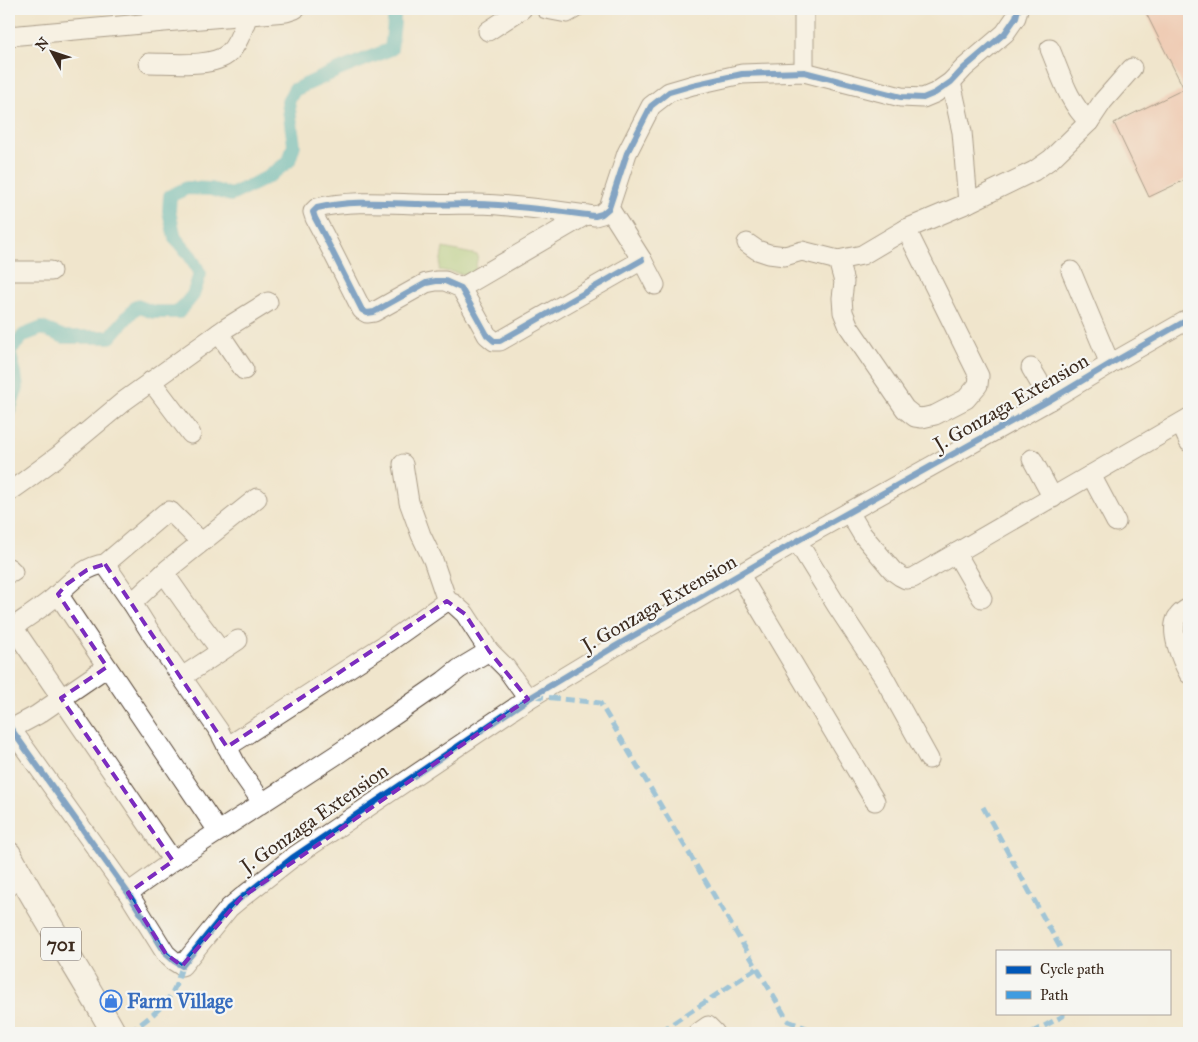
<svg xmlns="http://www.w3.org/2000/svg" width="1198" height="1042" font-family="'IM FELL Great Primer',serif">
<style>
.pitch{fill:#9dc874;stroke:#6c7949}
.lines{fill:none;stroke-linecap:round;stroke-linejoin:round}
.canal{stroke:#41b1ba;stroke-width:14}
.building{fill:#edac97}
.minor-casing{stroke:#564638;stroke-width:21}
.major-casing{stroke:#564638;stroke-width:26}
.minor{stroke:#fff;stroke-width:19}
.major{stroke:#fff;stroke-width:24}
.quiet{stroke:#3f9ce0;stroke-width:5;stroke-dasharray:10 5;stroke-linecap:butt}
.cycleway-casing{stroke:#f6f6f2;stroke-width:9}
.cycleway{stroke:#0057b8;stroke-width:6}
.marked{fill:none;stroke:#7b2cbf;stroke-width:4;stroke-dasharray:10 6;stroke-linejoin:round}
.labels{text-anchor:middle;dominant-baseline:central;stroke-width:4.5;stroke-linejoin:round;paint-order:stroke}
.shield{fill:#f6f6f2;stroke:#73675e;stroke-width:1}
.shield-label{font-size:19px;font-weight:bold;fill:#3b2a1e}
.street-label{font-size:20px;fill:#3b2a1e;stroke:#f6f6f2}
.shop-label{font-size:20px;font-weight:bold;fill:#366cbe;stroke:#f6f6f2;text-anchor:start}
</style>
<rect width="100%" height="100%" fill="#f6f6f2"/>
<filter id="ink" filterUnits="userSpaceOnUse"><feTurbulence type="fractalNoise" baseFrequency=".02" numOctaves="2"/><feDisplacementMap in="SourceGraphic" scale="10" xChannelSelector="R" yChannelSelector="G"/><feConvolveMatrix kernelMatrix="1 2 1 2 8 2 1 2 1" color-interpolation-filters="sRGB"/></filter>
<filter id="wash" filterUnits="userSpaceOnUse"><feTurbulence type="fractalNoise" baseFrequency=".0096" numOctaves="4" result="noise"/><feDisplacementMap in="SourceGraphic" scale="20" xChannelSelector="R" yChannelSelector="G"/><feGaussianBlur stdDeviation="1.12" result="paint"/><feColorMatrix in="noise" values="0 0 0 0 0 0 0 0 0 0 0 0 0 0 0 0 0 1.4 0 .05"/><feComposite in="paint" operator="in"/></filter>
<g filter="url(#wash)">
<rect width="100%" height="100%" fill="#f0e5cc"/>
<!-- pitch -->
<path class="pitch" d="M443,248L478,255L474,276L439,270Z"/>
<g class="lines">
<!-- canal -->
<path class="canal" d="M9,411L17,388L15,373L9,351L24,335L42,328L64,337H110L137,306L153,312H179L193,295L200,274L191,257L175,238L169,211L170,196L187,188L211,189L231,195L268,177L289,161L294,145L288,102L294,90L336,71L391,49L394,23V9"/>
</g>
<g id="blocks">
<!-- building -->
<path class="building" d="M1144,9H1189V178L1149,197L1114,123L1184,89Z"/>
</g>
</g>
<g filter="url(#ink)">
<use href="#blocks" fill-opacity="0" stroke="#564638" stroke-width="1"/>
<g class="lines">
<!-- minor casing -->
<g class="minor-casing">
<g id="minor">
<path d="M546,9L567,13L574,9"/>
<path d="M804,9V72"/>
<path d="M488,31L522,9"/>
<path d="M9,36L164,22L286,12L295,9"/>
<path d="M1050,49C1061,75 1068,102 1089,122"/>
<path d="M149,63C170,63 213,68 229,53C239,43 243,28 248,15"/>
<path d="M951,82L962,132L968,203L1034,171L1051,159L1089,122L1103,101L1132,68"/>
<path d="M609,208L642,260L655,285"/>
<path d="M747,243L757,250L769,254L785,256L802,251L838,260L862,255L906,229L968,203"/>
<path d="M642,260L500,341H494L487,335L461,288L445,281H436L426,283L374,312L367,313L362,310L324,235L315,218L313,212L317,208C350,200 385,203 419,204C439,205 458,204 477,204C516,205 556,211 595,216L602,214L609,208L627,153L651,106L669,92L693,85L742,74L804,72L901,97L923,98L935,93L951,82L964,68L1005,33L1016,17L1018,9"/>
<path d="M838,260L844,282L842,298L843,312L849,327L905,409L915,417L922,418L935,415L966,399L978,385L979,376L906,229"/>
<path d="M9,271H51"/>
<path d="M1071,271L1110,364"/>
<path d="M461,288L586,215"/>
<path d="M219,333L244,370"/>
<path d="M1031,368L1050,400"/>
<path d="M151,381L191,434"/>
<path d="M1181,424L1189,442"/>
<path d="M1032,459L1053,498"/>
<path d="M403,464L409,502L421,535L433,560L447,601"/>
<path d="M1091,475L1116,522"/>
<path d="M9,492L26,480L57,457L124,401L226,328L268,302"/>
<path d="M849,512L862,534L893,571L900,576L906,579L913,578L1189,418"/>
<path d="M797,541L837,606L883,676L929,759"/>
<path d="M956,553L982,598"/>
<path d="M105,564L132,603L149,630L219,731L237,766L262,802"/>
<path d="M9,568L13,572"/>
<path d="M164,573L185,603L221,651"/>
<path d="M740,575L875,801"/>
<path d="M58,594L218,831"/>
<path d="M132,603L168,569L257,498"/>
<path d="M1189,608C1185,610 1180,613 1177,618C1169,632 1182,661 1189,674"/>
<path d="M13,627L173,861"/>
<path d="M9,630C23,620 37,611 51,600C67,587 82,566 105,564L165,513L169,511L171,512L201,542"/>
<path d="M182,677L238,640"/>
<path d="M9,726L128,893L166,954L174,961L182,966L229,908L241,898L292,858L528,699L614,647L797,541L1050,400L1110,364L1189,319"/>
<path d="M9,730L37,715L107,667"/>
<path d="M227,747L389,642L447,601L454,604L465,614L489,651L506,668L528,699"/>
<path d="M9,886L22,878"/>
<path d="M128,893L173,861L336,755L402,710L444,681L459,669L489,651"/>
<path d="M698,1033L708,1026L715,1033"/>
</g>
</g>
<!-- major casing -->
<g class="major-casing">
<path id="major" d="M9,854C42,915 80,972 114,1033"/>
</g>
<!-- minor -->
<use href="#minor" class="minor"/>
<!-- major -->
<use href="#major" class="major"/>
<!-- quiet -->
<g class="quiet">
<path d="M534,696L600,703L757,968L658,1033"/>
<path d="M983,807L1062,951"/>
<path d="M757,968L788,1021L820,1033"/>
<path d="M129,1033C143,1022 160,1011 170,996C176,987 179,976 182,966"/>
<path d="M1031,1033L1063,1016V1013"/>
</g>
<!-- cycleway casing -->
<g class="cycleway-casing">
<g id="cycleway">
<path d="M642,260L500,341H494L487,335L461,288L445,281H436L426,283L374,312L367,313L362,310L324,235L315,218L313,212L317,208C350,200 385,203 419,204C439,205 458,204 477,204C516,205 556,211 595,216L602,214L609,208L627,153L651,106L669,92L693,85L742,74L804,72L901,97L923,98L935,93L951,82L964,68L1005,33L1016,17L1018,9"/>
<path d="M9,726L128,893L166,954L174,961L182,966L229,908L241,898L292,858L528,699L614,647L797,541L1050,400L1110,364L1189,319"/>
</g>
</g>
<!-- cycleway -->
<use href="#cycleway" class="cycleway"/>
</g>
</g>
<!-- marked area -->
<path d="M0 0H1198V1042H0ZM105,564L227,747L447,601L465,614L489,651L528,699L241,898L182,966L166,954L128,893L173,861L61,698L107,667L58,594L67,584L87,570Z" fill="#f0e5cc" fill-opacity=".55" fill-rule="evenodd"/>
<path class="marked" d="M105,564L227,747L447,601L465,614L489,651L528,699L241,898L182,966L166,954L128,893L173,861L61,698L107,667L58,594L67,584L87,570Z"/>
<!-- icons -->
<defs>
<g id="shop-ring" transform="scale(1.125)"><circle r="9.5" fill="#f6f6f2" stroke="#3f7fe0" stroke-width="1.5"/><path d="M-5-2.5h2.3a2.7 3.5 0 0 1 5.4 0H5L5.5 6h-11ZM-1.5-2.5h3a1.5 2.3 0 0 0-3 0Z" fill="#3f7fe0"/></g>
</defs>
<g fill-rule="evenodd">
<use href="#shop-ring" x="111" y="1001"/>
</g>
<g class="labels">
<!-- shield labels -->
<rect class="shield" x="41" y="927.5" width="40" height="33" rx="4"/>
<g class="shield-label">
<text x="61" y="944">701</text>
</g>
<!-- street labels -->
<g class="street-label">
<text transform="translate(1011 402) rotate(-30)">J. Gonzaga Extension</text>
<text transform="translate(659 603) rotate(-30)">J. Gonzaga Extension</text>
<text transform="translate(314 818) rotate(-35)">J. Gonzaga Extension</text>
</g>
<!-- shop labels -->
<g class="shop-label">
<text x="127" y="1001">Farm Village</text>
</g>
</g>
<!-- margin -->
<rect width="1198" height="1042" fill="none" stroke="#f6f6f2" stroke-width="30"/>
<!-- legend -->
<rect x="996" y="950" width="175" height="65" fill="#f6f6f2" stroke="#aba49d"/>
<rect x="1006" y="966" width="25" height="8" fill="#0057b8" stroke="#aba49d"/>
<text x="1040" y="974" font-size="15" fill="#3b2a1e">Cycle path</text>
<rect x="1006" y="991" width="25" height="8" fill="#3f9ce0" stroke="#aba49d"/>
<text x="1040" y="1000" font-size="15" fill="#3b2a1e">Path</text>
<!-- north arrow -->
<g transform="translate(52 52) rotate(310)" stroke="#f6f6f2" stroke-width="4" paint-order="stroke">
<path d="M0-4L9 19L0 12L-9 19Z" fill="#3b2a1e"/>
<text y="-8" font-size="14" font-weight="bold" text-anchor="middle" fill="#3b2a1e">N</text>
</g>
</svg>
